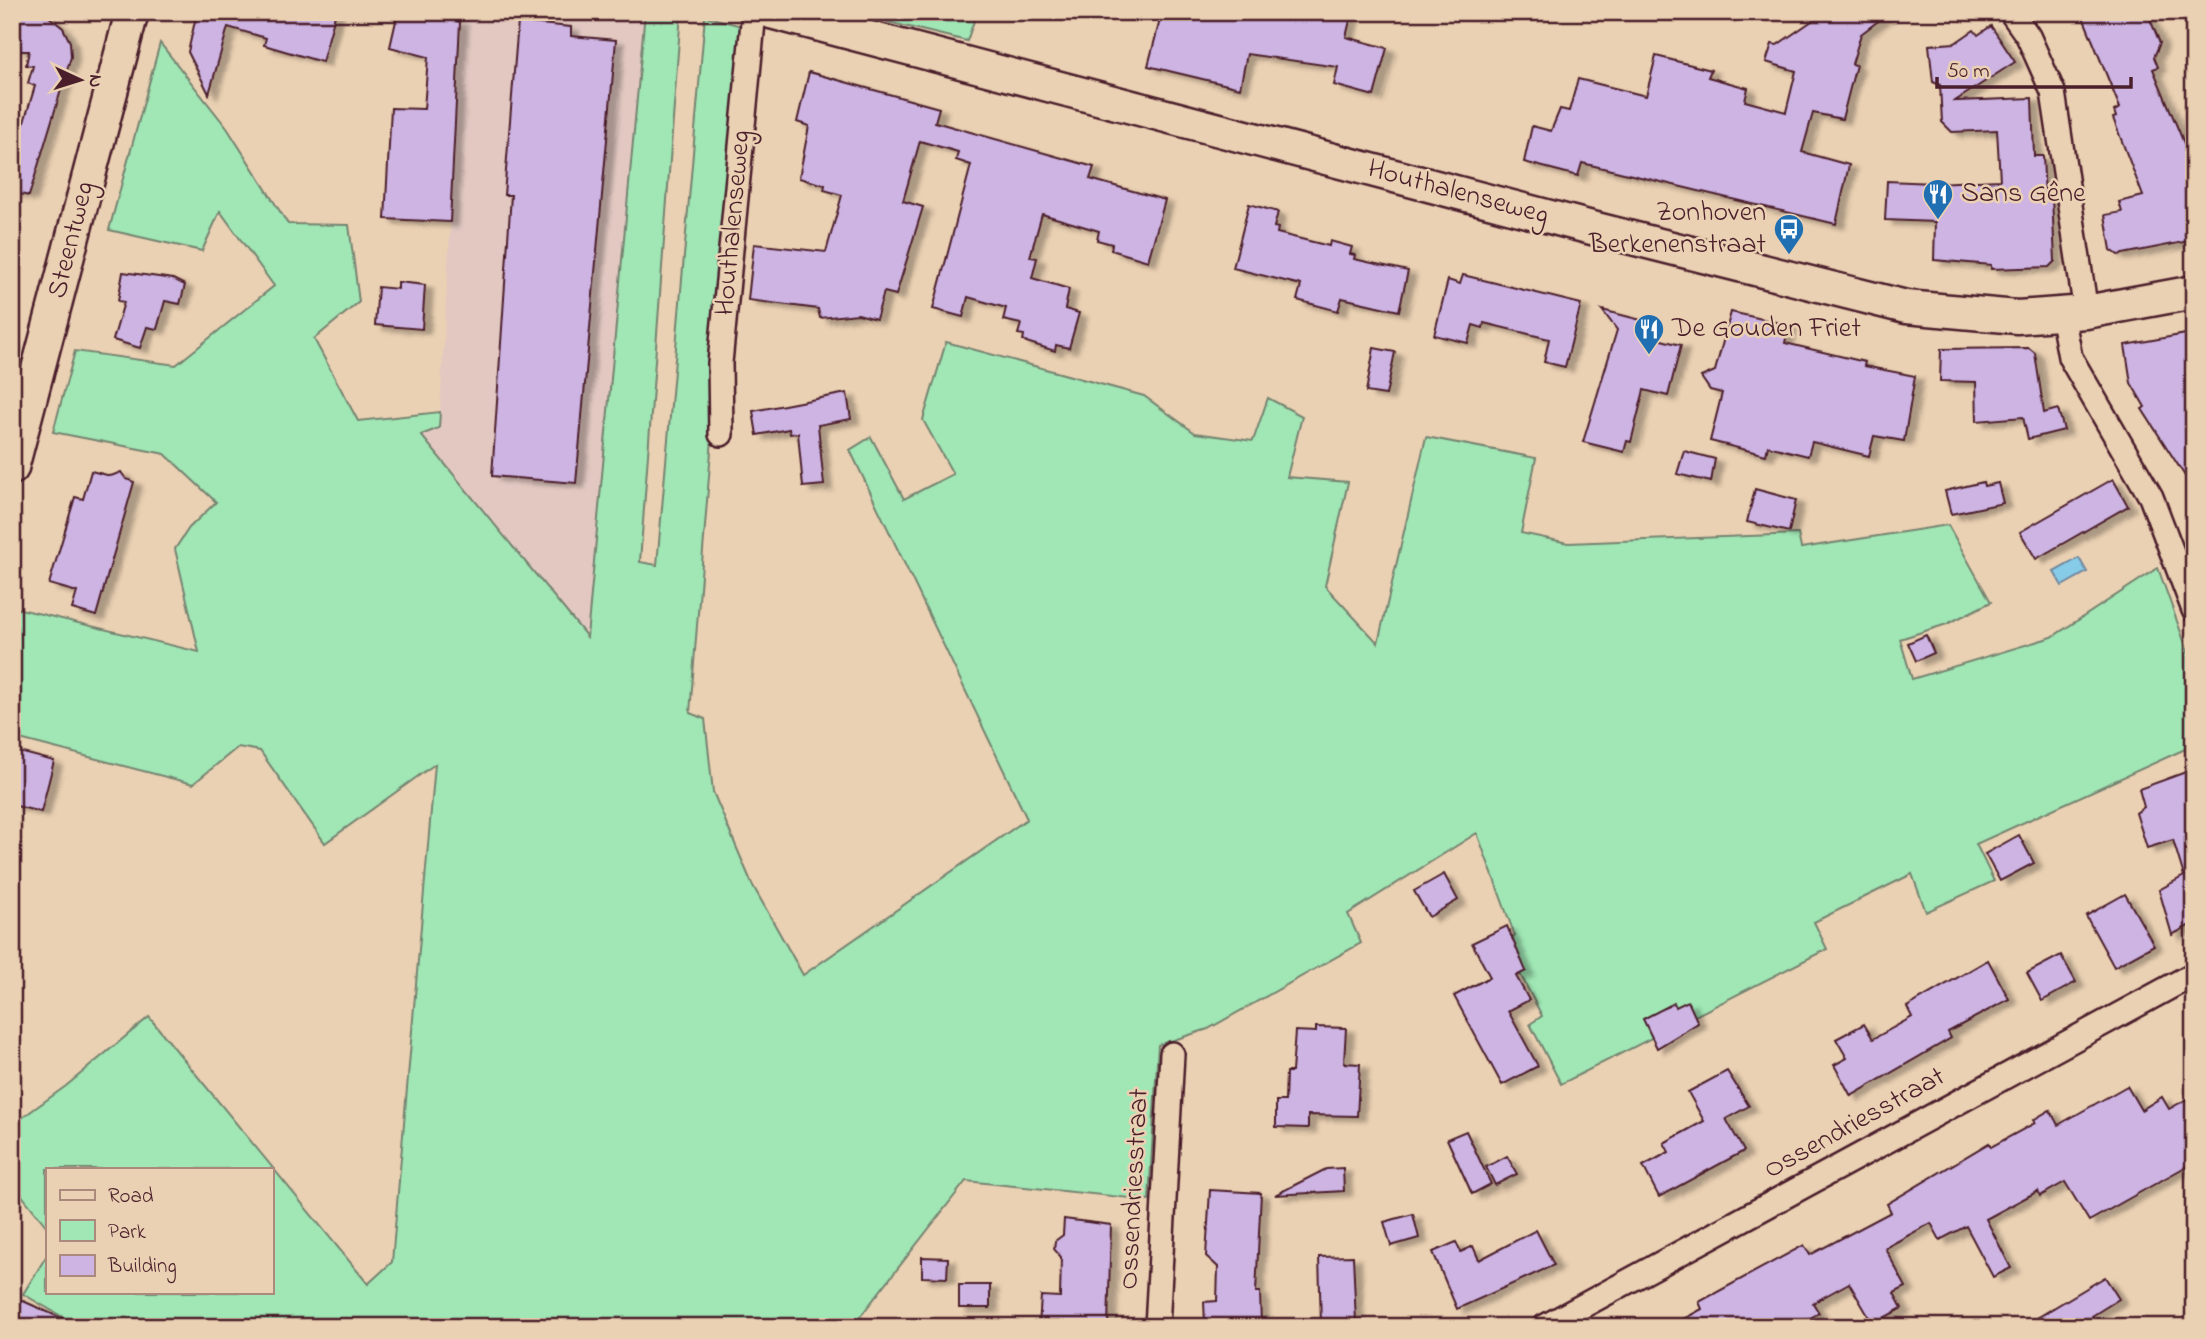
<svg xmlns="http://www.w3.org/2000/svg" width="2206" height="1339" font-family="'Indie Flower',sans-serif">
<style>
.built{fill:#e2c8c1}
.green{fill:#a0e7b5;stroke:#758370;stroke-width:2}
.water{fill:#86cbe8;stroke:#6e869c;stroke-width:2}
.building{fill:#cdb4e3;stroke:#4a1f2b;stroke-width:2;filter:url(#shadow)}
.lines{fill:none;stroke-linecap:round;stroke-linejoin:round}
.street-casing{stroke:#4a1f2b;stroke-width:28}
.secondary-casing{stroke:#4a1f2b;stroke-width:37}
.street{stroke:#ebd1b3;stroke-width:23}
.secondary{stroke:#ebd1b3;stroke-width:32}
.labels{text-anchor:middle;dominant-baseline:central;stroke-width:5;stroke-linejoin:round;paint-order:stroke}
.street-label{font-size:28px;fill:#4a1f2b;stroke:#ebd1b3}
.poi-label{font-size:28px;fill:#4a1f2b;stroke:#ebd1b3;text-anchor:start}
</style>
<defs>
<filter id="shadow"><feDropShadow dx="8" dy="4.5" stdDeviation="2" flood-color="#0004"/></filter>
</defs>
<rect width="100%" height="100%" fill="#ebd1b3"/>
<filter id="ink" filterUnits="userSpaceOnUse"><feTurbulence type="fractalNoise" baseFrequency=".0143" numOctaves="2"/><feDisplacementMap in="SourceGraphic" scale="14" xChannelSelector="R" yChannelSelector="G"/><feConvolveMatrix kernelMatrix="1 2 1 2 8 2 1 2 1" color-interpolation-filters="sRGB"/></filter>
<g filter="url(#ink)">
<!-- built -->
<path class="built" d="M462,12H645L587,638L421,434L439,428Z"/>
<!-- green -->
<g class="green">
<path d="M645,12H681L640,562L657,565L705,16L745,27L690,713L705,719L713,792L752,884L803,975L1027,819L850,450L871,437L904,499L953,474L923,420L946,342L1144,396L1195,433L1253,441L1268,398L1302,416L1287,477L1348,482L1325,586L1378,643L1426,437L1536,458L1521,533L1568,543L1798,534L1801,548L1948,525L1991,602L1947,624L1900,639L1912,679L2052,637L2158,568L2194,669V745L1976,844L1994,881L1926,912L1912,874L1814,922L1827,949L1561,1084L1530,1024L1542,1016L1504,943L1515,936L1477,833L1348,914L1361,943L1208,1029L1158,1045L1149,1200L966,1181L852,1327H80L23,1294L47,1255V1292H271V1169H47V1227L12,1183V1125L66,1086L149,1017L368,1284L392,1262L435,764L325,843L260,751L238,747L193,784L12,737V607L199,652L175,549L189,528L216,502L165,454L53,432L75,351L176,365L274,286L220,211L202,251L109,230L160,43L227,128L288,224L349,225L359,302L314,339L358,421L440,412L439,428L421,435L587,637Z"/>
<path d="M871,12H977L967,41L888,22Z"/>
</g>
<!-- water -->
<path class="water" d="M2079,558L2087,572L2062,586L2054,572Z"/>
<!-- building -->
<g class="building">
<path d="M12,12H43L63,28L70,42L71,57L29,196L12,192V141L18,142L35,86L28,83L33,66L26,65L29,51H18L17,46H12Z"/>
<path d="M197,12H336L322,62L264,45L266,38L228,27L209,94L188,52Z"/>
<path d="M398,12H429L460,22L450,222L385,219L391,108L424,109L428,57L390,47Z"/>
<path d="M1162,12H1352L1346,37L1387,48L1374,96L1334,85L1338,67L1247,54L1240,88L1148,66Z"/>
<path d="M1825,12H1890L1861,34L1852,64L1856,65L1842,119L1813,113L1802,152L1849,165L1836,224L1582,163L1578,176L1524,162L1532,126L1551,131L1560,109L1569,111L1578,79L1646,96L1656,56L1711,70L1708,77L1748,88L1745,101L1786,112L1796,71L1766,62L1772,44L1777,45Z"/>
<path d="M2095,12H2147L2160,43L2154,57L2158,67L2153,69L2194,167V240L2118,255L2111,250L2105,215L2122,212L2119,202L2143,196L2113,118L2116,117L2114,111L2120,108L2083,17Z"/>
<path d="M518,22L571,27V36L616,40L576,483L492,476L511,195H504Z"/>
<path d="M1991,26L2015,62L1955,101L2032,98L2034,156H2043L2045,197H2052L2055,261L2049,267L1991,269V265L1934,260L1935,222L1885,220L1887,181L1934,183L2000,180L1997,130L1952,132L1942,122L1940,85L1933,82L1929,45L1955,43L1974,30L1978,35Z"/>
<path d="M809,72L939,108L935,122L1094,167L1090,179L1165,200L1148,261L1111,250L1112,244L1097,240L1099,231L1042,214L1030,257L1037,258L1032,278L1069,289L1065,309L1079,313L1069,348L1056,345L1055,351L1023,341L1024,335L1018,334L1021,324L1003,320L1006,308L968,297L963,317L933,309L971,165L956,160L958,152L920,141L903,201L923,207L896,295L884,292L876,319L858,314L820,318L818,309L748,300L754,244L826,252L842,195L824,190L825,185L799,178L809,126L797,122Z"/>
<path d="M1249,204L1278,212L1274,227L1278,228L1277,233L1329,246L1330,241L1352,247L1350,254L1355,255L1354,259L1408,271L1399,311L1342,298L1338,311L1297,300L1301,285L1233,268Z"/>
<path d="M123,272L173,279L185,285L180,304L165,301L157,329L147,327L140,348L113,340L124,302L118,301Z"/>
<path d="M1463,275L1581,304L1565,367L1544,362L1549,339L1484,323L1483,328L1473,325L1468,343L1434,335L1448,280L1460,284Z"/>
<path d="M398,282L425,285L422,329L375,325L378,287L398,289Z"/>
<path d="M1602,310L1641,320L1638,334L1681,345L1668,396L1644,390L1631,442L1627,441L1624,452L1583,442L1617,330Z"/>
<path d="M1731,312L1789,325L1785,343L1865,362L1864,366L1915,376L1904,441L1874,436L1869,456L1812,442L1808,456L1768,446L1766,455L1710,441L1722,393L1710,390L1701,377L1715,371Z"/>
<path d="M2186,334L2194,380V490L2142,409L2145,407L2131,383L2125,345Z"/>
<path d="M1374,348L1395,352L1386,395L1366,392Z"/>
<path d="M2029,348L2035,353L2044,413L2058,409L2064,430L2028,439L2023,417L1977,421L1976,382L1940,381L1941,349Z"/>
<path d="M847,393L851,419L818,425L824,485L803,487L798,433L790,434L789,429L757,435L753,411Z"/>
<path d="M1684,451L1715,459L1711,482L1677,474Z"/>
<path d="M91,471L111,476L121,472L126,479L134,482L96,616L72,609L77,592L49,584L75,497L83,499Z"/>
<path d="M2113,479L2128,506L2036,559L2020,532Z"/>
<path d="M1983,482L1984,486L1998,483L2003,503L1951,514L1945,491Z"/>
<path d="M1755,489L1796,500L1789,532L1747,522Z"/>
<path d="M1926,635L1934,653L1916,661L1908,643Z"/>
<path d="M12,750L54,761L41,812L12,805Z"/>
<path d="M2194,769V923L2172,935L2159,890L2184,876L2173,840L2147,848L2136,813L2144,807L2139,789Z"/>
<path d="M2019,835L2034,863L2000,881L1985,854Z"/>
<path d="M1444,874L1458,900L1429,917L1414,891Z"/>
<path d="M2125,894L2154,945L2114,967L2086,916Z"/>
<path d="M1507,926L1526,971L1516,976L1529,1000L1508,1011L1538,1066L1502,1085L1454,996L1490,977L1472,943Z"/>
<path d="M2061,955L2076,982L2042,1001L2027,973Z"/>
<path d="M1988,960L2009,999L1948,1032L1951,1038L1851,1096L1834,1065L1847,1058L1836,1039L1864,1024L1873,1039L1912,1017L1907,1007Z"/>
<path d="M1688,1001L1698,1023L1657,1048L1643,1019L1674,1003L1676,1007Z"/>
<path d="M1316,1027L1346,1028L1344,1063L1360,1064L1357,1116L1308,1115V1128L1276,1127V1101H1285L1286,1072H1292L1295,1031L1316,1032Z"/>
<path d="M1727,1071L1749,1106L1726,1119L1744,1151L1659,1197L1643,1166L1669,1152L1664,1143L1704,1121L1688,1092Z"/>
<path d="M2127,1086L2141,1110L2162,1097L2169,1109L2194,1095V1162L2089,1221L2065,1182L2040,1196L2038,1191L1986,1219L2011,1268L1993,1277L1966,1226L1940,1240L1931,1223L1885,1248L1906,1287L1894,1293L1902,1308L1873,1324L1849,1283L1813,1303L1819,1313L1794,1327H1669L1702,1309L1699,1302L1804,1245L1810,1255L1891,1212L1887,1204L1989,1143L1991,1147L2035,1123L2033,1120L2050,1110L2058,1125Z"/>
<path d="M1466,1131L1491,1184L1472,1194L1447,1139Z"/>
<path d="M1507,1156L1517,1174L1495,1185L1486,1167Z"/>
<path d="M1343,1168L1344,1191L1275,1195L1326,1169Z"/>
<path d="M1210,1190L1261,1193L1256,1292H1260L1261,1325L1218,1327V1323H1205L1204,1302L1217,1301L1218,1267L1206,1256Z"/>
<path d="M1413,1214L1419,1238L1391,1246L1384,1222Z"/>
<path d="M1064,1219L1111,1225L1108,1327H1039L1041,1296L1060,1297L1061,1257L1054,1249L1055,1241L1063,1235Z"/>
<path d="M1536,1230L1554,1265L1457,1309L1433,1252L1456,1242L1461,1252L1473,1246L1479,1260Z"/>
<path d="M1353,1256L1356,1322L1321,1324L1319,1257Z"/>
<path d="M922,1257L948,1258L947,1278L922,1277Z"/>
<path d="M2105,1277L2119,1299L2092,1316L2099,1327H2022Z"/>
<rect x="959" y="1285" width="31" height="23"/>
<path d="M12,1296L81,1327H12Z"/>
</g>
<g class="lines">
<!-- street casing -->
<g class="street-casing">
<g id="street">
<path d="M2011,12L2028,36L2053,92L2086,312"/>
<path d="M2062,314L2070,357L2151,497L2194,610"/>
<path d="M721,434L720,363L754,12"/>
<path d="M1157,1327L1172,1054"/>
<path d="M1544,1327L2194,974"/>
</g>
</g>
<!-- secondary casing -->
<g class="secondary-casing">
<g id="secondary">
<path d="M771,12L1588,227L1906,307L2017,317L2086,312L2194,292"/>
<path d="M12,468L132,12"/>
</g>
</g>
<!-- street -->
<use href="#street" class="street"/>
<!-- secondary -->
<use href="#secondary" class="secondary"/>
</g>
</g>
<!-- icons -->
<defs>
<g id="restaurant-pin" transform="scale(1.575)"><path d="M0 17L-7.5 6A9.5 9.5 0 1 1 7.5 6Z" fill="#1f6fb2" stroke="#ebd1b3"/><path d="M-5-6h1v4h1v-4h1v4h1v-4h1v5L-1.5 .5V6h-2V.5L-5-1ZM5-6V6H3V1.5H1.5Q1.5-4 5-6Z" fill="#fff"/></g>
<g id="bus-pin" transform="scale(1.575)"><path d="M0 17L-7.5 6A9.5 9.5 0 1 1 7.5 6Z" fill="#1f6fb2" stroke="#ebd1b3"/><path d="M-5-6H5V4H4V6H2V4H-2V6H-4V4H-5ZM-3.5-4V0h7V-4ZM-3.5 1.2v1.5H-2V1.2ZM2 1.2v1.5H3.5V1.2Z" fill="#fff"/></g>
</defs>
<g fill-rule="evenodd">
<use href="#restaurant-pin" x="1938" y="194"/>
<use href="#bus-pin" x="1789" y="229"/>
<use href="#restaurant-pin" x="1649" y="329"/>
</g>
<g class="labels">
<!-- street labels -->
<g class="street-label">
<text transform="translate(1458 193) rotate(15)">Houthalenseweg</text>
<text transform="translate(734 223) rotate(-85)">Houthalenseweg</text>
<text transform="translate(72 240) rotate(-76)">Steentweg</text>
<text transform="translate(1855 1124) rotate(-29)">Ossendriesstraat</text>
<text transform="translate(1135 1189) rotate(-87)">Ossendriesstraat</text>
</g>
<!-- poi labels -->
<g class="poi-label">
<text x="1961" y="194">Sans Gêne</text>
<text x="1766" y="213" text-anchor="end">Zonhoven<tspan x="1766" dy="32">Berkenenstraat</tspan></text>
<text x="1672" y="329">De Gouden Friet</text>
</g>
</g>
<!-- margin -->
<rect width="2206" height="1339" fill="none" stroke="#ebd1b3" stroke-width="42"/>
<rect x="21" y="21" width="2164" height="1297" fill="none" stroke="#4a1f2b" stroke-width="2.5" filter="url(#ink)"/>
<!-- legend -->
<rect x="46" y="1168" width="228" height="126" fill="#ebd1b3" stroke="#ab8a7d" stroke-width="2"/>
<rect x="60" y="1190" width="35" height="10" fill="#ebd1b3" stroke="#ab8a7d" stroke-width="2"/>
<text x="108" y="1202" font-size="21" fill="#4a1f2b">Road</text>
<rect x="60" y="1220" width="35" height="21" fill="#a0e7b5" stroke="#ab8a7d" stroke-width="2"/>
<text x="108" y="1238" font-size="21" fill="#4a1f2b">Park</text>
<rect x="60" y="1255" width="35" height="21" fill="#cdb4e3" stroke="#ab8a7d" stroke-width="2"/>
<text x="108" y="1272" font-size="21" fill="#4a1f2b">Building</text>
<!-- north arrow -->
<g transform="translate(80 80) rotate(94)" stroke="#ebd1b3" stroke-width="5" paint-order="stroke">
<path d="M0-5L12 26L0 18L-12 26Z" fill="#4a1f2b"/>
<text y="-10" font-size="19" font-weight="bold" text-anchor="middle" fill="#4a1f2b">N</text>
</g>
<!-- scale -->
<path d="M1937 77v10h194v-10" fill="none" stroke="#4a1f2b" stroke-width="3.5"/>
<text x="1947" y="77" font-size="21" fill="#4a1f2b" stroke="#ebd1b3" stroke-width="5" paint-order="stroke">50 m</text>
</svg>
